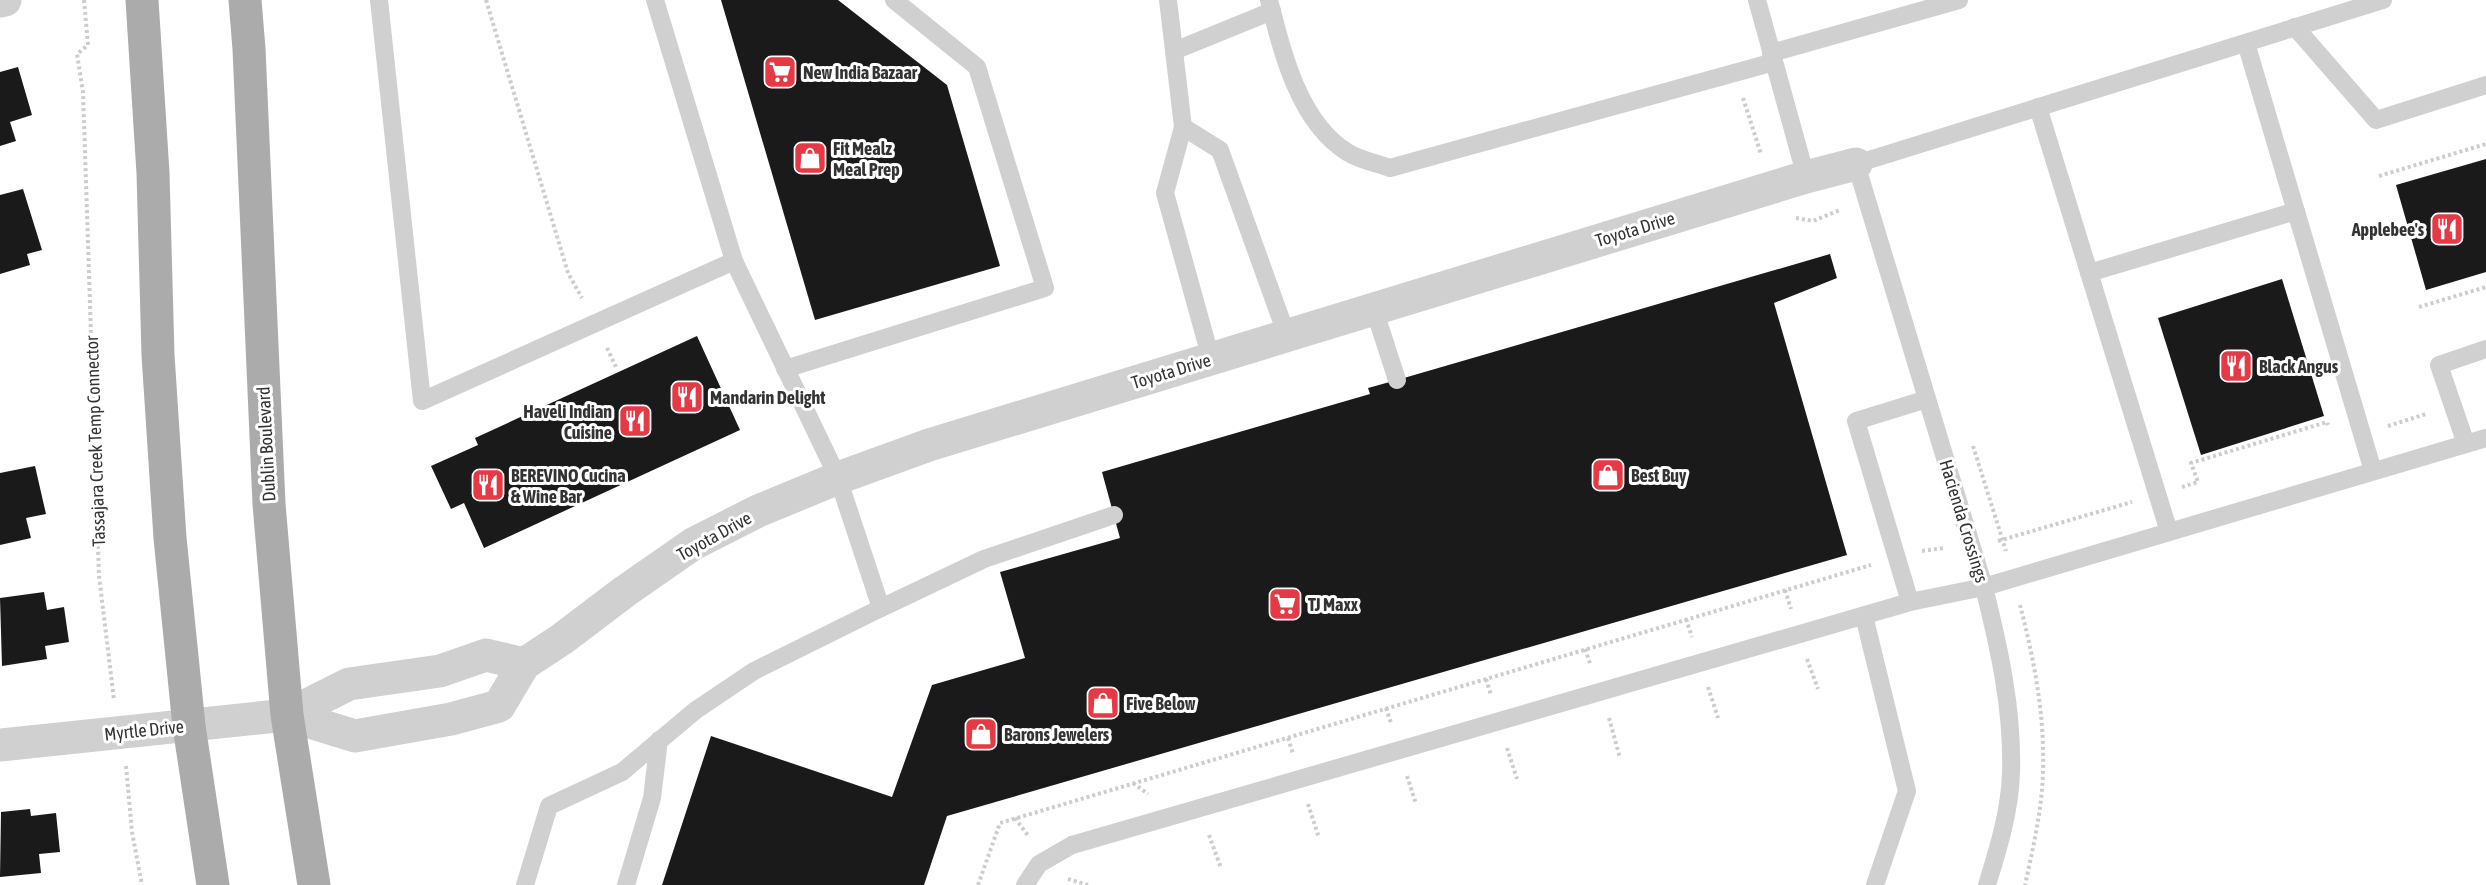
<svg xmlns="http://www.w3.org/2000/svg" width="2486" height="885" font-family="'Asap Condensed',sans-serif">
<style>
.building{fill:#1a1a1a}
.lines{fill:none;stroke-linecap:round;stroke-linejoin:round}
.path{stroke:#cdcdcd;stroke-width:4;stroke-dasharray:3 3;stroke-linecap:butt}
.lane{stroke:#d0d0d0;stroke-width:18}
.street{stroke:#d0d0d0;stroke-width:33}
.primary{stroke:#ababab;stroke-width:33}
.labels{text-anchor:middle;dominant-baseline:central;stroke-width:6;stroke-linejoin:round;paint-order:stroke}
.poi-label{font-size:18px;font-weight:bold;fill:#333;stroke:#fff;text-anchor:start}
.street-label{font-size:18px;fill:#333;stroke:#fff}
</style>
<rect width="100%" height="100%" fill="#fff"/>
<!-- building -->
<g class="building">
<path d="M721,0H838L947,85L1000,266L815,320Z"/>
<path d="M18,67L32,115L10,122L16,141L0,146V72Z"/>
<path d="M2486,159V272L2426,290L2396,185Z"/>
<path d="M23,189L42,250L27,254L30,265L0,274V195Z"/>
<path d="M1830,254L1837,278L1774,303L1847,555L947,816L924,885H662L711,736L892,797L932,685L1025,658L1000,572L1120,538L1102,472L1370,394L1368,388L1397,380Z"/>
<path d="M2282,279L2324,416L2201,455L2158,318Z"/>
<path d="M697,336L740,430L484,548L464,503L451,509L431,466L478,445L475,438Z"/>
<path d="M35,466L46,514L26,518L31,538L0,545V473Z"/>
<path d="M44,592L47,610L64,607L69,642L45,646L47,659L2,666L0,598Z"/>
<path d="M30,809L31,816L56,813L60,852L39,854L41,873L0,877L1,812Z"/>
</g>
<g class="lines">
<!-- path -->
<g class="path">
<path d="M84,0L88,45L77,54L83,92L99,576L114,700"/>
<path d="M486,0L568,273L582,298"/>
<path d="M1743,98L1761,154"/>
<path d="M2379,176L2486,144"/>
<path d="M1796,218L1813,221L1840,210"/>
<path d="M2419,307L2486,287"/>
<path d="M607,348L617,369"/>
<path d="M2388,426L2426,414"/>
<path d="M1973,446L2006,551"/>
<path d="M2182,487L2198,482L2191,463L2327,422L2328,425"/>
<path d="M1998,541L2132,502"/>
<path d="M1922,551L1944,548"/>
<path d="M1785,590L1791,609"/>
<path d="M2020,605C2034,659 2045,716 2043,772C2042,810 2033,848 2025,885"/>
<path d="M1686,619L1692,637"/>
<path d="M1585,649L1591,666"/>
<path d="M1807,659L1818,689"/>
<path d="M1486,679L1491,695"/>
<path d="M1708,687L1718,718"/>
<path d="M1386,708L1391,723"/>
<path d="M1609,718L1620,758"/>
<path d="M1288,738L1293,754"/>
<path d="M1507,748L1517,779"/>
<path d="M126,766L132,832L142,885"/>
<path d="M1407,776L1416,804"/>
<path d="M1133,783L1148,794"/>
<path d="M1308,804L1319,838"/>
<path d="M1015,818L1029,837"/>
<path d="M1209,835L1221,868"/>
<path d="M1068,879L1088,885"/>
<path d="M978,885L1000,823L1871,565"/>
</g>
<!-- lane -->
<g class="lane">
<path d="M379,0L422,401L734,261"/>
<path d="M655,0L734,261L838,478L881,608L984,559L1114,515"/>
<path d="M1168,0L1183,127"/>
<path d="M1269,0C1282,52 1299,122 1347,152C1359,160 1377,163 1390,168L1774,62"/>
<path d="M1757,0L1806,177"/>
<path d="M2295,27L2376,120L2486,85"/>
<path d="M2246,43L2373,471"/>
<path d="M1174,51L1272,11"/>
<path d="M1771,53L1959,0"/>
<path d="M2038,107L2169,532"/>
<path d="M2089,273L2296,211"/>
<path d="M1374,309L1397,380"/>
<path d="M1211,359L1165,193L1183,127L1220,150L1287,336"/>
<path d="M785,369L1045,288L977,67L894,0"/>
<path d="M2466,444L2439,365L2486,349"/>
<path d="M1910,602L1856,421L1927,399"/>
<path d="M1864,616L1907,791L1875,885"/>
<path d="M525,885L549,806L622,772L696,710L754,671L881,608"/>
<path d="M626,885L652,798L659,740"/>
<path d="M1025,885L1039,864L1072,845L1910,602L1984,587L2486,438"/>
<path d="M1987,885C1998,849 2010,811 2011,773C2013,709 1999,648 1984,587L1856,164L2383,0"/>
</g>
<!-- street -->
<g class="street">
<path d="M0,1L5,0"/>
<path d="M287,715L355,736L451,719L499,706L524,664L562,639L624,592L693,544L758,511L838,478L929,445L1806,177L1856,164"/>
<path d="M0,745L287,715L349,684L440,671L486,655L524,664"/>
</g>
<!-- primary -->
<g class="primary">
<path d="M142,0L153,173L158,355L170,538L189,726L213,885"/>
<path d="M245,0L249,49L269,504L287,715L314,885"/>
</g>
</g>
<!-- icons -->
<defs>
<g id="supermarket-square" transform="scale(1.725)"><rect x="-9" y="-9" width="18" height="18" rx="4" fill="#e63946" stroke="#fff"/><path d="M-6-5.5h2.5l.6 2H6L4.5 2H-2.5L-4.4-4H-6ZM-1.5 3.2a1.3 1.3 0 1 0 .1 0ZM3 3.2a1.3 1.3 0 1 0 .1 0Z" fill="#fff"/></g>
<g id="shop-square" transform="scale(1.725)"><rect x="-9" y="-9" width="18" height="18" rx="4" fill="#e63946" stroke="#fff"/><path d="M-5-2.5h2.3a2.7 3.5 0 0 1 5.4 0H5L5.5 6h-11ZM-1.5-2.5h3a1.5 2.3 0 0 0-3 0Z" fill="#fff"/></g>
<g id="restaurant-square" transform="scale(1.725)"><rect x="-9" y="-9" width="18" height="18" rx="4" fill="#e63946" stroke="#fff"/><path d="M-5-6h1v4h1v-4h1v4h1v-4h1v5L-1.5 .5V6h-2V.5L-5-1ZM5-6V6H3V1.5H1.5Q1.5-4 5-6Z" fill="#fff"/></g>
</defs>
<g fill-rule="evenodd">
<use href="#supermarket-square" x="780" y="72"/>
<use href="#shop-square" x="810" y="158"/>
<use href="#restaurant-square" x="2447" y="229"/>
<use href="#restaurant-square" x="2236" y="366"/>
<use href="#restaurant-square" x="687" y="397"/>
<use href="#restaurant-square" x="635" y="421"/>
<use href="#shop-square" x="1608" y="475"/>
<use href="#restaurant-square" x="488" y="485"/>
<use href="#supermarket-square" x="1285" y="604"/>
<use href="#shop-square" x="1103" y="703"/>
<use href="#shop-square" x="981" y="734"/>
</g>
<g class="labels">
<!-- poi labels -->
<g class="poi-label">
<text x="803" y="72">New India Bazaar</text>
<text x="833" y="148">Fit Mealz<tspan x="833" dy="21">Meal Prep</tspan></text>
<text x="2424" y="229" text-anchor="end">Applebee's</text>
<text x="2259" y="366">Black Angus</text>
<text x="710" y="397">Mandarin Delight</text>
<text x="612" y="411" text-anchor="end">Haveli Indian<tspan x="612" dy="21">Cuisine</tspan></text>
<text x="511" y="475">BEREVINO Cucina<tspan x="511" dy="21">&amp; Wine Bar</tspan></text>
<text x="1631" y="475">Best Buy</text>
<text x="1308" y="604">TJ Maxx</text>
<text x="1126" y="703">Five Below</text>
<text x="1004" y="734">Barons Jewelers</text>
</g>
<!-- street labels -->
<g class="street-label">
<text transform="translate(1635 229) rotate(-17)">Toyota Drive</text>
<text transform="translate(1171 371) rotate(-17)">Toyota Drive</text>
<text transform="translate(95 441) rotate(-92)">Tassajara Creek Temp Connector</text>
<text transform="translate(266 444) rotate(-93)">Dublin Boulevard</text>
<text transform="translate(1964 521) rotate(73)">Hacienda Crossings</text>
<text transform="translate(714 536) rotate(-29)">Toyota Drive</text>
<text transform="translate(144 730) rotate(-6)">Myrtle Drive</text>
</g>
</g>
</svg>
